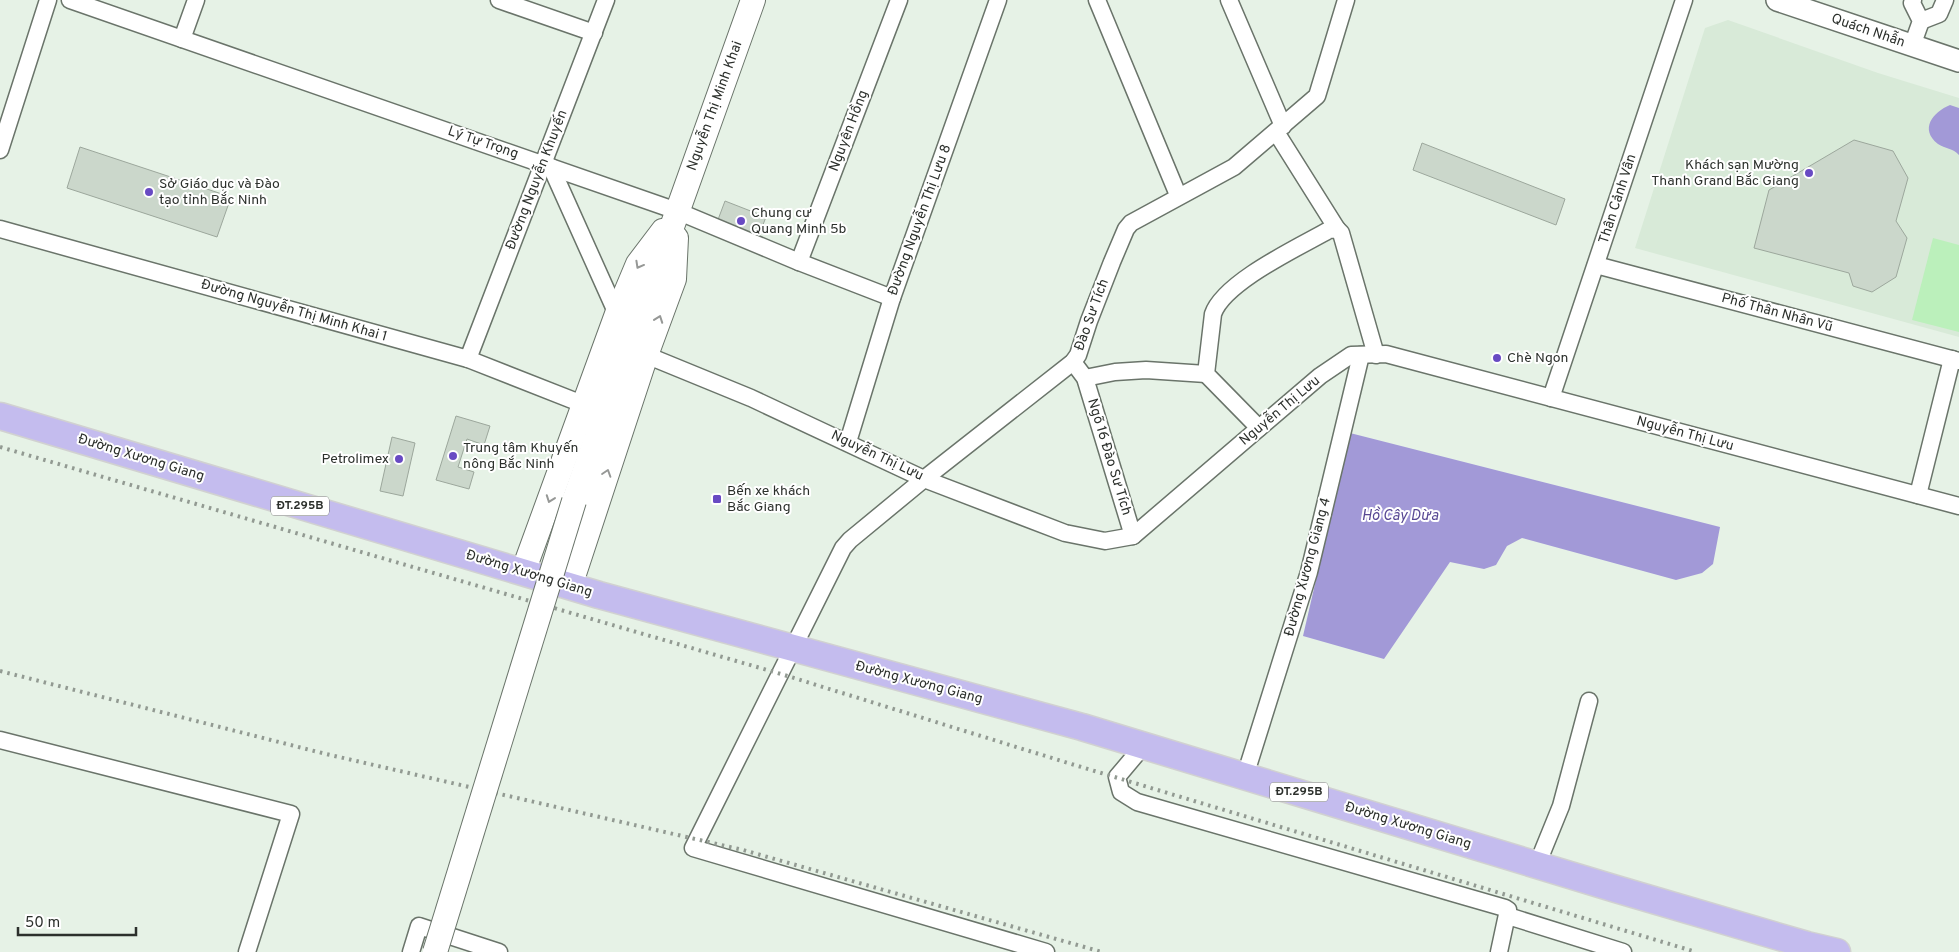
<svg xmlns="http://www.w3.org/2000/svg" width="1959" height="952" font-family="Overpass,sans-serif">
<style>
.built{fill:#d8ead8}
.green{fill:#bbf0bb}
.water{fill:#a299d7}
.building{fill:#cbd7cb;stroke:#9ca79c}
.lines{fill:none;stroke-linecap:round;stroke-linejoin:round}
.minor-casing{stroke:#6a746a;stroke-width:19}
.tertiary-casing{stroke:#6a746a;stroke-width:24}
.secondary-casing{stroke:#6a746a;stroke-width:26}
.primary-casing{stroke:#d1d1d1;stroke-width:29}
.minor{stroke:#fff;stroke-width:16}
.tertiary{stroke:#fff;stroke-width:21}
.secondary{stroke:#fff;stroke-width:24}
.primary{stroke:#c4bcee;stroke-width:26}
.rail{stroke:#929a92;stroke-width:4;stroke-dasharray:2.5 5;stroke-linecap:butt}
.secondary-bridge-casing{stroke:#6a746a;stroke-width:26;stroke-linecap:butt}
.secondary-bridge{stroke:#fff;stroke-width:24}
.oneway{stroke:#969896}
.poi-dot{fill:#684ac3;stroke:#fff;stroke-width:2}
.labels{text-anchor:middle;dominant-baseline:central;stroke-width:4;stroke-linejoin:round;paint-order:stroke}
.shield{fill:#fff;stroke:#6b6e6b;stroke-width:1}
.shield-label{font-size:12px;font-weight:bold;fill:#2c302c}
.street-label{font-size:14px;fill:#2c302c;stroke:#fff}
.poi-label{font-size:14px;fill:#2c302c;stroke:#fff;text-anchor:start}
.water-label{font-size:15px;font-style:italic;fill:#574793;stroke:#fff}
</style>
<rect width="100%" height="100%" fill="#e6f2e6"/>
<!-- built -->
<path class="built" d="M1728,20L1878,73L1959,98V337L1635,248L1705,28Z"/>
<!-- green -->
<path class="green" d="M1933,238L1959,245V332L1912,320Z"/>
<!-- water -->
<g class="water">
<path d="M1950,105L1959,108V155C1953,148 1945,149 1938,144C1919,129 1933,112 1950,105Z"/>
<path d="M1350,433L1720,527L1713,564L1702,573L1676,580L1522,538L1507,546L1496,565L1484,569L1450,562L1384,659L1303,636Z"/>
</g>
<!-- building -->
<g class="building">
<path d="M1854,140L1893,151L1908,178L1896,221L1907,238L1896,277L1872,292L1853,286L1849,273L1754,248L1769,190Z"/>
<path d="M1422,143L1565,199L1556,225L1413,170Z"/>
<path d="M80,147L231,197L217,237L67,188Z"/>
<path d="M725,201L766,217L757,240L716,225Z"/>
<path d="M456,416L490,426L484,445L467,439L458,467L474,472L469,489L436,480Z"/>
<path d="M392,437L415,443L403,496L380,491Z"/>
</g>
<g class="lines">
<!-- minor casing -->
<g class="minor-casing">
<g id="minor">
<path d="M70,0L677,211L799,262L892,298"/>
<path d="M499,0L594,33"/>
<path d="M1097,0L1178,195"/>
<path d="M1229,0L1283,126"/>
<path d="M1921,21L1939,14L1945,0"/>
<path d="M182,39L196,0"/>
<path d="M1912,46L1921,21L1912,3L1913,0"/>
<path d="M1276,132L1337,229"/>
<path d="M0,150L48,0"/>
<path d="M551,167L617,314"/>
<path d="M0,229L468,359L585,405"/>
<path d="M799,262L899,0"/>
<path d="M1596,265L1959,361"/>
<path d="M646,355L751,398L924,479L1065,533L1105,541L1133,536L1320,376L1351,355L1386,354L1959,506"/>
<path d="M468,359L606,0"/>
<path d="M1073,362L1085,378L1133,536"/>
<path d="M1085,378L1115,372L1146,370L1206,374"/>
<path d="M1551,398L1684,0"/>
<path d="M1259,428L1206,374L1213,314C1224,282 1299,247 1329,230L1337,229L1341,233L1376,355"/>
<path d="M848,442L892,298L998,0"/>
<path d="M1918,495L1952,359"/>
<path d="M0,740L291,814L247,952"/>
<path d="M1144,745L1117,777L1121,792L1137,802L1505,908L1508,910L1499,952"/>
<path d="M1245,776L1309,572L1361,355"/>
<path d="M1537,865L1561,806L1589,701"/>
<path d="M1508,916L1623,952"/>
<path d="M411,952L419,926L499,952"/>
<path d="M1046,952L693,848L843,548L850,540L924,479L1073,362L1078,355L1089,321L1112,262L1126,229L1131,223L1234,167L1317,96L1346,0"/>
</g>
</g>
<!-- tertiary casing -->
<g class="tertiary-casing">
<path id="tertiary" d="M1777,0L1959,61"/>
</g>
<!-- secondary casing -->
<g class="secondary-casing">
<g id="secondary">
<path d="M574,501L753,0"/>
<path d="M523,572L617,314L638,264L663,231"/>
<path d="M570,586L646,355L674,279L676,238"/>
</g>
</g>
<!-- primary casing -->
<g class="primary-casing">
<path id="primary" d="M0,416L599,595L1082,727L1616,889L1807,945L1837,952"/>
</g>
<!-- minor -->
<use href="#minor" class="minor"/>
<!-- tertiary -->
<use href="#tertiary" class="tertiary"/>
<!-- secondary -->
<use href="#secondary" class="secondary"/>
<!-- primary -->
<use href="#primary" class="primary"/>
<!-- rail -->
<g class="rail">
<path d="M0,447L781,674L1068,763L1696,952"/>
<path d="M0,671L326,754L743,850L1102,952"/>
</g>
<!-- secondary-bridge casing -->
<g class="secondary-bridge-casing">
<path id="secondary-bridge" d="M435,952L574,501"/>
</g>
<!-- secondary-bridge -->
<use href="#secondary-bridge" class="secondary-bridge"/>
</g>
<!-- one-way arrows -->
<defs><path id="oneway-chevron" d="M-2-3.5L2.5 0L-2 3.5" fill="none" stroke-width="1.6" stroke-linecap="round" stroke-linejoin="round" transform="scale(1.25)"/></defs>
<g class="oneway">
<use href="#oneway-chevron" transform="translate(639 265) rotate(119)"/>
<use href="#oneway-chevron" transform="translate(659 319) rotate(-70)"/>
<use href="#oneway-chevron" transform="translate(607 473) rotate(-72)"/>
<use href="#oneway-chevron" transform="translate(550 499) rotate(110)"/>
</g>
<!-- markers -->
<g class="poi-dot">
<circle cx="1809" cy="173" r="5"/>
<circle cx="149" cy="192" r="5"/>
<circle cx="741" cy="221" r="5"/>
<circle cx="1497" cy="358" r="5"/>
<circle cx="453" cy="456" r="5"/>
<circle cx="399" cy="459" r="5"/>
<rect x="712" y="494" width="10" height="10" rx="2.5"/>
</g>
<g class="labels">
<!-- shield labels -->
<g class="shield">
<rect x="271" y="496.5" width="58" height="19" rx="4"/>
<rect x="1270" y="782.5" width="58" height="19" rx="4"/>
</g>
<g class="shield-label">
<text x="300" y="506">ĐT.295B</text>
<text x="1299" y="792">ĐT.295B</text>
</g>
<!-- street labels -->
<g class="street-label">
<text transform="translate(1868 31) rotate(19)">Quách Nhẫn</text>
<text transform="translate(715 106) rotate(-70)">Nguyễn Thị Minh Khai</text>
<text transform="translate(849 131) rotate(-69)">Nguyên Hồng</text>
<text transform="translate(483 143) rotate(19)">Lý Tự Trọng</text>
<text transform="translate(537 180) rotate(-69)">Đường Nguyễn Khuyến</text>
<text transform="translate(1618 199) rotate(-72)">Thân Cảnh Vân</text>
<text transform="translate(920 220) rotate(-70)">Đường Nguyễn Thị Lưu 8</text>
<text transform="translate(294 311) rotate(16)">Đường Nguyễn Thị Minh Khai 1</text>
<text transform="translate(1777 313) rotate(15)">Phố Thân Nhân Vũ</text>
<text transform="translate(1092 315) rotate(-70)">Đào Sư Tích</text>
<text transform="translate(1280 411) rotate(-40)">Nguyễn Thị Lưu</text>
<text transform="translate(1685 434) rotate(15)">Nguyễn Thị Lưu</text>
<text transform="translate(877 456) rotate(25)">Nguyễn Thị Lưu</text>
<text transform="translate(1109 457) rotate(73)">Ngõ 16 Đào Sư Tích</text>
<text transform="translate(141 458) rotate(17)">Đường Xương Giang</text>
<text transform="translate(1308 567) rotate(-75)">Đường Xương Giang 4</text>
<text transform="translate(529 574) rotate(17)">Đường Xương Giang</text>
<text transform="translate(919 683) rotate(15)">Đường Xương Giang</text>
<text transform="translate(1408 826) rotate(17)">Đường Xương Giang</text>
</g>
<!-- poi labels -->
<g class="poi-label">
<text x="1799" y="165" text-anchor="end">Khách sạn Mường<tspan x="1799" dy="16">Thanh Grand Bắc Giang</tspan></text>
<text x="159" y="184">Sở Giáo dục và Đào<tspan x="159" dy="16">tạo tỉnh Bắc Ninh</tspan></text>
<text x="751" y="213">Chung cư<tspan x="751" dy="16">Quang Minh 5b</tspan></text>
<text x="1507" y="358">Chè Ngon</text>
<text x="463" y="448">Trung tâm Khuyến<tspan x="463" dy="16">nông Bắc Ninh</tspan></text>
<text x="389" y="459" text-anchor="end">Petrolimex</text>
<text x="727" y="491">Bến xe khách<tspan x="727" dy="16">Bắc Giang</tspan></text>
</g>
<!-- water labels -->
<g class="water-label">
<text x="1400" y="516">Hồ Cây Dừa</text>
</g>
</g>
<!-- scale -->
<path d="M18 927v8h118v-8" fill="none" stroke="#2c302c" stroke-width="2.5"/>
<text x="25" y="927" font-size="15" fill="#2c302c" stroke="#ffffff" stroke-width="4" paint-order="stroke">50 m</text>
</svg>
